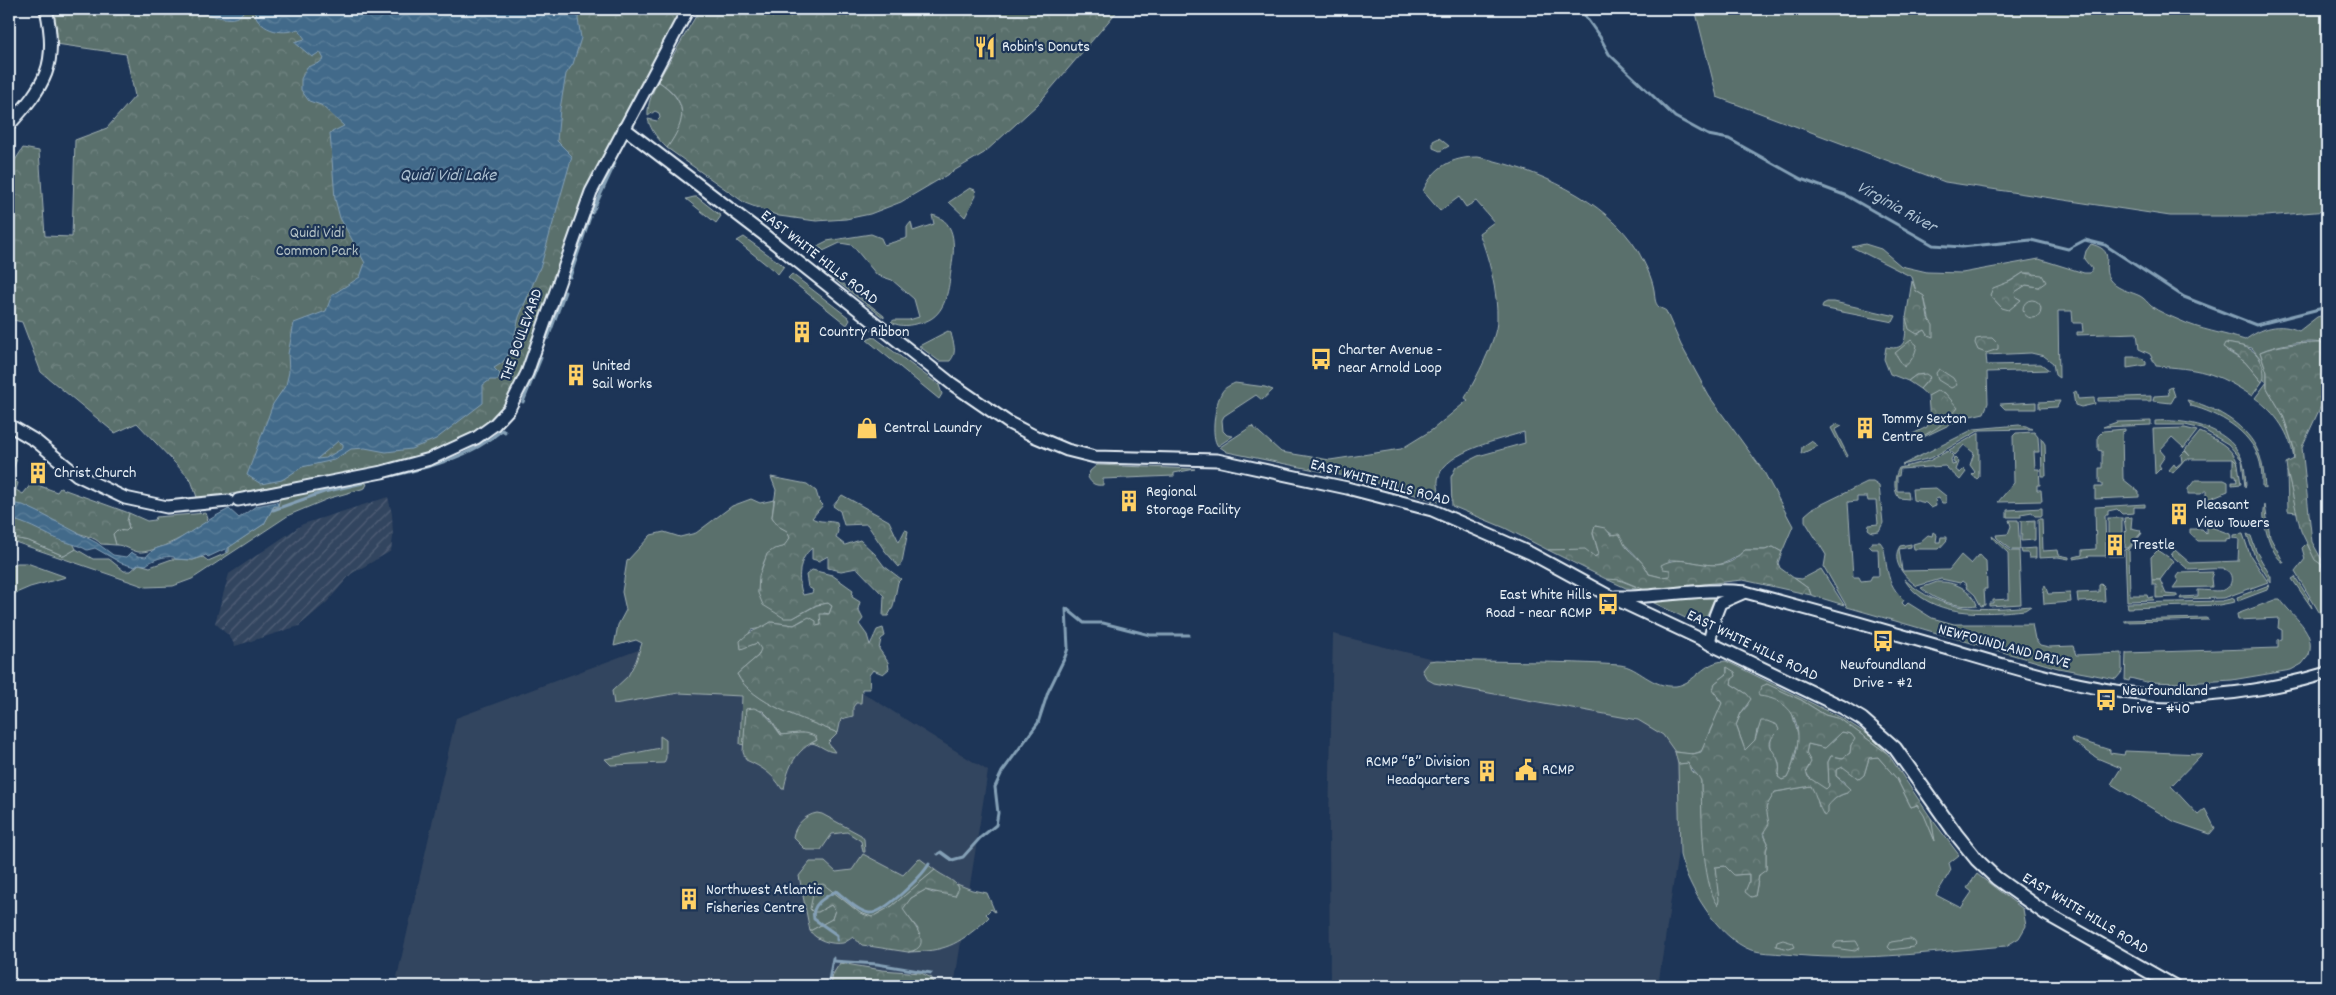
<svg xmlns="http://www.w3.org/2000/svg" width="2336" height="995" font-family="Dekko,sans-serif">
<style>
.built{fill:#33455f}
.industrial{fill:url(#industrial-furrows)}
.grass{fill:#5a706c;stroke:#a1b0b2;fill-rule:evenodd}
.forest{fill:url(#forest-crowns);stroke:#a1b0b2;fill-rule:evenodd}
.garden{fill:url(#garden-dots);stroke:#a1b0b2}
.water{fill:url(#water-waves);stroke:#84a0b6;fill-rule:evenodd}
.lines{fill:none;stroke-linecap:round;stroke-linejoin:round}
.stream{stroke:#84a0b6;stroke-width:3}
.tertiary-casing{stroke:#e8f1f8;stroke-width:15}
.secondary-casing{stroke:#e8f1f8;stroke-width:16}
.tertiary{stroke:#1d3557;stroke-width:11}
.secondary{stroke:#1d3557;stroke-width:12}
.labels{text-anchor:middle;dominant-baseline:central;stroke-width:4.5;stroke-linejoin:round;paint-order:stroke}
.poi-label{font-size:16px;fill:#e8f1f8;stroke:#1d3557;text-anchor:start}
.park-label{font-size:16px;fill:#b6c4c7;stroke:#1d3557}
.street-label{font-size:16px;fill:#e8f1f8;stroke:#1d3557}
.water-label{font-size:18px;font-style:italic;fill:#aec2d2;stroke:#1d3557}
</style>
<defs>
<pattern id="industrial-furrows" width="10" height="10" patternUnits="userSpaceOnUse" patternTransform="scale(1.25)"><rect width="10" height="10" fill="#33455f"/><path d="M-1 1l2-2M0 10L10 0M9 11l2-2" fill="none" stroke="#516077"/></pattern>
<pattern id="forest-crowns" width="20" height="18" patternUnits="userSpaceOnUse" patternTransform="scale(1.25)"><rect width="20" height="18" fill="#5a706c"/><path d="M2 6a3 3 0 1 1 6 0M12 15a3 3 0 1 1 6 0" fill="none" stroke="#728582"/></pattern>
<pattern id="garden-dots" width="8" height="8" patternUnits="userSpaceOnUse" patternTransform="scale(1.25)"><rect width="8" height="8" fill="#5a706c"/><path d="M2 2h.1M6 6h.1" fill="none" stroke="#728582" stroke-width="1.8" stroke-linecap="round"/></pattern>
<pattern id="water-waves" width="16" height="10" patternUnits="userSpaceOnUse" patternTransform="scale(1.25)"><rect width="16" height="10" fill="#426a8a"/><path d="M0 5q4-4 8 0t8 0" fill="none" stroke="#5d809b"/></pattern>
</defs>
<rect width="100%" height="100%" fill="#1d3557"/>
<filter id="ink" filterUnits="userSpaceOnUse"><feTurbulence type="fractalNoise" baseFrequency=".02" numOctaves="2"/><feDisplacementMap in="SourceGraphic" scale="10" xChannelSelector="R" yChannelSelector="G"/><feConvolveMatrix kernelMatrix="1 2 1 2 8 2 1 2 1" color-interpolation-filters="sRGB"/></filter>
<g filter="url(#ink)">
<!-- built -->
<g class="built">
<path d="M1333,634L1697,725L1658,986H1330L1329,824Z"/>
<path d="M676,636L849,684L988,771L954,986H395L456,718Z"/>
</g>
<!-- industrial -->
<path class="industrial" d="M388,497L392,514L393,537L391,551L351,574L327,602L299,626L235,646L230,637L215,623L229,574L303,524Z"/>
<!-- grass -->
<g class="grass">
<path d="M1695,9H2327V211L2266,216H2170L1945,182L1717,97Z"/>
<path d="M658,81C688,102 688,119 667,148C658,139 651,131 648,119L657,121L660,118L659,113L655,111L648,116C647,103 653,92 658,81Z"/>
<path d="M1439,138L1449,146L1440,151L1433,148V141Z"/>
<path d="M1478,157C1535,169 1606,199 1638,251C1644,262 1652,277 1654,290C1655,295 1654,303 1659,307C1661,309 1664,309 1666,311L1681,345L1709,396L1764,472L1793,526L1782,552L1773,547L1765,550H1745C1714,577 1703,559 1669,560L1671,576L1661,577L1649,574C1643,559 1610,528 1595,526L1593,534L1599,554L1594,557L1588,553L1569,550H1548L1505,528L1452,506L1451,477L1456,467L1478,456L1525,443L1524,432C1502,439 1446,451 1439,476C1436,484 1440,495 1442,503L1369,481L1227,452L1220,447L1252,426L1281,452L1330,460L1401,449L1432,430L1468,400L1465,398C1475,380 1497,340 1497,320C1498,293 1489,257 1479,233L1494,222L1476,201L1466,207L1459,197L1440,211L1423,191C1434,167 1451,157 1478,157Z"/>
<path d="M970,188L975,190L976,196L965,217L949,202Z"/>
<path d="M694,197H697L721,216L716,223L686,199Z"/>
<path d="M932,215C959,221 954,251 951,271C948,293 945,318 920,323C910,325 902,328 891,322L894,320H909L919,317L914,299L892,280L877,275L852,245L840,243L823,251L821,248L814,252L819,245L827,241L871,234L881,238L884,245L907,238V227L911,222L913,231L934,224Z"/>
<path d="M744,237L784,266L778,274L737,241Z"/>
<path d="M1865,244L1881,249L1901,266L1927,272L1962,273L2039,259L2084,273H2090L2092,269L2084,259L2086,251L2091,244C2122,252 2094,269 2115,285C2123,291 2132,292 2140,296C2144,298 2148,303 2151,306C2159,312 2170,316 2179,320C2200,330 2223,333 2245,340C2261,328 2280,322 2299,331L2317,317L2327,314V344C2309,339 2277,344 2260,352L2267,372V388L2283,415L2294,449V459C2290,433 2276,413 2255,398L2267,382L2264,380L2260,358L2252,348L2226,343L2227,351L2245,362L2262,382L2252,396C2215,371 2198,369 2156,366L2150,354L2139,349L2137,333L2077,335V332H2083L2082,323H2073L2072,311H2058L2059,378L2055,375L2053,363L2044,356L2031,353L1986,355L1987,365L2041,364L2049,370L1987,372L1988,403L1984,413L1966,417L1915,441L1918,438L1931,431L1937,392L1928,396L1920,389L1930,378L1916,375L1908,381L1890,374L1884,359L1886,347C1909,352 1905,335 1906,318L1917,334L1925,330L1930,323L1924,296L1916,291L1912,277L1852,247ZM2023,273H2033L2039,287L2026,285L2015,292L2016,297L2021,300L2002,308L1990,295C2000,286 2011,281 2023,273Z"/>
<path d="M792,274L848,317L850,320L847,325L788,278Z"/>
<path d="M832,275L884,316V318L830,276Z"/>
<path d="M1827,302H1834L1896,316L1893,322L1822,308L1823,304Z"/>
<path d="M948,331L951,333C953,343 958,352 950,361H939L919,346Z"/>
<path d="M874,337L939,385L942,394L939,399L867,340Z"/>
<path d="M2127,357H2140L2146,362V365L2127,368Z"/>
<path d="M1235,383L1265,387L1273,390L1262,400L1256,395L1224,416L1222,420L1223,431L1227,435L1233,436L1218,446C1210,437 1215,403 1222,392C1225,387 1229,386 1235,383Z"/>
<path d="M2172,387L2175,396L2171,403L2153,401L2154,396L2169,395L2168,389Z"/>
<path d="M2076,391L2078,399L2094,398L2095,404L2081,407L2075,405L2073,393Z"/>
<path d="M2151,396V401H2098V398Z"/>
<path d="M2187,400C2212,406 2244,423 2256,447C2263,460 2264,475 2265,489L2262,487C2262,478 2262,468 2259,459C2250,431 2219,413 2191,406Z"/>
<path d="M2060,401L2057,407L2039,408V402Z"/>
<path d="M2036,402V409H2005L2000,404Z"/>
<path d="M2151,421V425L2103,427L2117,422Z"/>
<path d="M2155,421C2184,419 2227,426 2241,457C2245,465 2245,475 2246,484L2245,487L2242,460L2228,444L2202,429L2185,425H2155Z"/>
<path d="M1837,424L1842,426L1835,430L1848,456L1846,457L1831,428Z"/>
<path d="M2019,425L2026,426L2032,429L1980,430L1931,458L1902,465L1974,429Z"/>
<path d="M2185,428L2197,431L2184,448L2172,437L2160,450L2165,456L2159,465L2161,468L2155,474L2153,429Z"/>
<path d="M2125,429V431L2122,432L2123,479L2139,492V497L2095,499V487H2102V483H2099V468H2102V451L2098,450V436L2103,431Z"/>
<path d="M2034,432L2038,437L2039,452H2034L2035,469H2039L2040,485H2037V490H2041L2042,501L1998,502L2014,483L2013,436L2016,433Z"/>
<path d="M2200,432C2215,439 2233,447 2238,464L2233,459H2185L2173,473L2169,470L2174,464L2176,467L2182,462L2181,455L2185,451L2190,456L2185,450Z"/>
<path d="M1979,433V477L1977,479L1972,475L1975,472L1970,465L1974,453L1964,445L1955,455L1949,450Z"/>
<path d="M2041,438L2045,444L2046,476H2042Z"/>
<path d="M1811,441L1818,446L1801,454L1802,447Z"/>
<path d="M1948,451L1953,456L1951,459L1952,465L1956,464L1953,462L1954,457L1959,462L1956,470L1960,473L1964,469L1966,472L1960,480L1945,466L1900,469L1899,476H1897V491H1908L1909,499L1899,498C1893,490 1894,477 1899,468L1929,461Z"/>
<path d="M1097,465L1195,469L1174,473V476L1103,479V485C1096,486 1091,484 1088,477L1090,471Z"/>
<path d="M2287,471L2297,512L2288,511Z"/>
<path d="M2195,480H2224L2228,482V491L2206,500V490L2201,494H2188V489Z"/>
<path d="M361,481L367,484L365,488L330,498L289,515L192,579L173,586L146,587L9,540V537L29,541L64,556L76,549L93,559H109L124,571H131L139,564L150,567L172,559L193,560L203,557L208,561L229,552V547L264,524L274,506H278L280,498Z"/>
<path d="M1867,482H1873L1879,486L1883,523L1879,531L1872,532L1868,529L1869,525L1878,524L1876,501H1868L1867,497H1857V501L1848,502L1853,577H1859L1861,581L1870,580L1872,576H1879L1878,549H1872L1869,546L1872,542H1880C1890,553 1880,579 1904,600L1902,603L1905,606L1908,603L1932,618L1954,624H2032L2035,639L2040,645L2049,647L2073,646L2076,655L2122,653V672L2116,679L2058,668L1847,607L1824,567L1826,555L1805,521V515L1812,509Z"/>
<path d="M1936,488L1946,496V503H1942L1939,498L1935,499L1936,506L1931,508L1926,503L1913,500L1912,489Z"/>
<path d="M751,499L760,503L774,500L772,517L778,526L788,531L790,538L783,548C761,551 760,573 758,593L793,618L817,605L828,603L832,606L829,614L824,613L821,625L816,626L804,619L794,625L771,622L762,628L751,630L741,648L757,643L762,649L758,656L737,674C752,704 808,720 838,733L828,743L835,752C826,752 820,744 811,743L817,740L802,733L781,735L771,719L763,711L746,709L744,745L740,744L742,696L679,693L614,704L612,691L628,676L636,661L642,643L636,640L614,646L618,625L626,610L622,592L627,561L651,535L664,532L680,537L696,533L732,506Z"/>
<path d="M2145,504V507H2134V513L2122,514L2117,509L2108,511V515H2105L2106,556H2090L2074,559V557L2082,555V550L2096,549L2095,507Z"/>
<path d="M2265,505L2270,537L2284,563C2271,556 2260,519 2265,505Z"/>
<path d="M2042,508V516H2035L2032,512L2021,514V517H2007V510Z"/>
<path d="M129,513L147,521L155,520L156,517L206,513L208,519C199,531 153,554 138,552C130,550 124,545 116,545L113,534L117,530L122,531L129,525L127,521Z"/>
<path d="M2132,517L2131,528L2140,530L2141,533L2128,548H2125V532L2126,531L2124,518Z"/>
<rect x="2108" y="518" width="14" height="21"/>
<path d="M2038,519H2042L2043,551L2058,550L2059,555L2069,557V559L2058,557L2039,558Z"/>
<path d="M2009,520H2018L2020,550H2012L1997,538L1996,535L2008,534L2011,526Z"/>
<path d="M2206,525L2230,534L2231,538L2226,539V541H2198L2190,534V529H2202L2206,533Z"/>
<path d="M1933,532L1937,535L1936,542H1940L1941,537H1947V540L1939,549H1914L1913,544L1920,542L1928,535L1932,536Z"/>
<path d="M2142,533L2129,550L2130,595H2147L2148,598L2153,597L2154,600L2127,601L2125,550L2128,549Z"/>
<path d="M2243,534L2250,555L2268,582L2224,598L2180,599L2181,597L2198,596V590C2206,590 2218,592 2224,590C2234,586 2234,571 2223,569C2211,568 2201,570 2189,570L2171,555L2175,550L2190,563L2238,561L2239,539L2233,538V535Z"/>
<path d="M2247,534L2251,536L2256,551L2271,577V583L2255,557Z"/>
<path d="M1992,536L2011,551H2019L2021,604L1989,606V603H1993V600L2009,599L2008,553L1993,539Z"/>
<path d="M2307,543C2312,558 2320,560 2326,573C2331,583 2327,612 2327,625L2295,572L2305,559L2302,548Z"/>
<path d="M1911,544V547L1899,549L1902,571L1949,570L1961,555L1971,564L1979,555L1986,561L1987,589H1984L1985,605L1981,606L1975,595L1966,587L1967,585L1962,581L1960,583L1941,579L1917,586C1905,578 1890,561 1900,546Z"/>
<path d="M2122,546L2123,556H2109V547Z"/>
<path d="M2036,548V558H2029L2028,553H2022L2021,549Z"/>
<path d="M2158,550L2174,561L2160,580H2152L2151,557Z"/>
<path d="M17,563H27L66,577L30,587L9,596V568Z"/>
<path d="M1821,569L1844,605L1811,595L1809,589L1794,578L1802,579Z"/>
<path d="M2213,572L2211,578L2212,587L2173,588L2178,581L2176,577L2179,573Z"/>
<path d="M2295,577L2308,597L2312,608L2292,579Z"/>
<path d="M1614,578L1645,590L1626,588L1606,579Z"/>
<path d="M1904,579C1942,614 1982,610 2031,606L2025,610C1985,614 1929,619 1904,579Z"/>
<path d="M1937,582C1953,581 1972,589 1977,605C1958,608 1935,601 1921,588Z"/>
<path d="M2101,584L2104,587L2105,601L2078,602L2077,593L2099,592V585Z"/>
<path d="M2045,585L2048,594L2070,593L2071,602L2044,604L2043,590Z"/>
<path d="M2269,585L2267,590L2238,601L2237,597Z"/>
<path d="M1711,596H1714V599L1702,626L1652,602Z"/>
<path d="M2234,598L2235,602L2219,605L2128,608L2127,603L2222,601Z"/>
<path d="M2277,599H2280C2293,618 2316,630 2309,655L2302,664L2291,670L2232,680L2186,683L2146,682L2130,678L2129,681L2125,680L2126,653L2278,648V640L2282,639V630L2278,628L2279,618L2238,620L2237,614Z"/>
<path d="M2206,618L2209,620L2125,622V620Z"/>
<path d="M1437,660C1498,662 1559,661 1620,665C1639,667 1651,688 1676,686C1696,683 1703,661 1726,661L1842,718L1870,736L1888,754L1840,719L1825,715L1801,700L1766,684L1769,697L1781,701L1791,709L1799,738L1791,770L1787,778L1782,780L1778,777C1779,773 1780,768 1779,764C1777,752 1767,752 1772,736L1757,730L1755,740L1745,750L1736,725L1741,713L1748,705L1747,694L1731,684L1732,679L1727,667V674L1715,683L1718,699L1722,703C1718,718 1707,731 1704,748C1697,757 1685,753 1675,752L1663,735L1638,720L1434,683L1427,679L1422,670L1429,661Z"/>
<path d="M1842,732L1851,734L1856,739L1851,745L1850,753L1843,758L1831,756L1828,762L1829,786L1826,789C1818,786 1808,779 1806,771L1809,767L1806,753L1808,744L1825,748Z"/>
<path d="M660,736L666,740V758L664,763L611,765L605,759L660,748Z"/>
<path d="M2072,738L2110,750V753L2124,755L2125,751L2202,754L2171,786L2198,815L2205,809L2215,828L2210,834L2175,822L2111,784L2121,768L2097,758L2071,740Z"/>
<path d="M1878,757L1897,779L1911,807L1917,805L1924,814L1934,839L1931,818L1959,855L1949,863L1951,870L1936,895L1961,908L1972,892L1967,888L1977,874L2023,909L2026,926L2019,938L2006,946L1994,947C1925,953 1854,962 1785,954C1774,953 1761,953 1751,950C1718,938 1688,887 1680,855L1678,764L1688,763L1691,771L1699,776L1701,781L1702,815L1716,880L1715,867L1725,866L1735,875L1749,874V882L1755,896L1759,875L1766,869V851L1768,843C1759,826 1764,806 1775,792L1811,786L1816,794L1819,807C1832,805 1834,796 1847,793L1844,782L1836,776V770L1843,766L1859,779L1864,775L1869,758Z"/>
<path d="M817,813L822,814L861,835L864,839L865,852H863L861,841L847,832L832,834L821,850H806L793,837C795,825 805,815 817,813Z"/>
<path d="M863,854L903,875L919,858L935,870L892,906L872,917L860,913L823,884L818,912L831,905L835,910L832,919L810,931L799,876L810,862H825L836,872L852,870Z"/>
<path d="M957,884L972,890L987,893L995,912L991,909L986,914L989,917L984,922C956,946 945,951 908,952L914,951L918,929L902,909L911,898L925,890L933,893L959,888Z"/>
</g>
<!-- forest -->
<g class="forest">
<path d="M52,9H681L587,186L520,377L502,410L479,429L443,450L363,470L198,500L191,480L137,423L115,433L41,372L22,322L9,319V230L12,229L10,168L23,148L39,151L45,236L72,237L75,140L107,128L135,96L126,54L56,44Z"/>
<path d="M700,9H1119L1038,104L984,153L901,202L870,214L846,219L816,221L779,216L745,203L667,148C687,120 689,101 658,81Z"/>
<path d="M2023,273L2042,275L2046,282L2039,287L2026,285L2015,292L2016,297L2021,300L2009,310L2002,308L1990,295L1993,288L2011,281Z"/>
<path d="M1912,281L1916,291L1924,296L1928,318L1933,325V337L1928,335L1925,330L1917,334L1909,329L1906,318Z"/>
<circle cx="2032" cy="309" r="9"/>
<path d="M1983,338H1992L1998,344V349L1986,353L1978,350L1975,343L1976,339Z"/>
<path d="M1911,340L1917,345C1915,355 1912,361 1904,367L1895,353Z"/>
<path d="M2225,343C2244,346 2257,347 2263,367C2264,373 2265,377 2262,382L2245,362L2223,347Z"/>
<path d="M2323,343L2327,344V393L2302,447L2312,542L2327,569V575L2321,564L2315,560L2301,531L2287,471L2286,463L2294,459V448L2283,415L2267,388V372L2260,352C2279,344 2303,343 2323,343Z"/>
<path d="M1939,369L1953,378L1957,385L1951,388L1938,380L1936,373Z"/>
<path d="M1926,374L1930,377L1920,389L1908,381L1916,375Z"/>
<path d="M1937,391L1945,393L1958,408C1948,420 1935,431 1920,437C1914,439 1906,438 1900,440L1927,427L1930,421L1928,396Z"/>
<path d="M9,454L17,459L13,469L9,470Z"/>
<path d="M771,477L807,484L816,491L819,501L823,505L812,518C820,523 828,520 837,523L838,531L836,538L845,545L860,540L875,554L884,566L901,579L898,582L893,607L888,616H883L884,596L857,568L841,571L828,568V556L819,561L812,559V548C798,559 797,580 803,595L812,593L813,590L808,587L806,575L812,570L832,575L853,590L852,597L860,602L858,609L863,619L859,624L867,635L870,645L877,630L883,628L885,636L881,639L879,649L888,662L889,669L883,674L873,670L869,675L870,689H862L861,703H856L853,707V716L841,719L838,733C807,720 752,704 737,674L758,656L761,649L757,643L741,649L740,641C752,629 757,631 771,622L794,625L809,617L816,621V626L821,625L820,614H829L832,606L828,603L816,605L793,618H784L763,605L758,593L759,576L767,554L774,549L783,547L790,538L787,531L778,526L772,517L776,490Z"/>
<path d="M13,480L18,483L16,490L23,494L32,483L57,492L60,488L129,513L127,521L129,528L126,531L117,530L113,534L116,545L101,544C94,536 83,536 73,531C51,521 33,507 9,503V481Z"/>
<path d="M842,495L889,521L899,542L905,530L908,531L902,562L899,567L885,551L867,524L844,525L840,511L833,506Z"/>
<path d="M9,519C32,523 51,536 73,543L76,549L64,556L29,541L9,537Z"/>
<path d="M2035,520V540L2021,541V521Z"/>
<path d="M1595,526L1605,528L1611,535L1619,534C1623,539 1623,544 1627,548C1636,557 1644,562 1649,574L1661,577L1670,576V570L1663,569L1661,565C1683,552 1706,572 1730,562C1735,560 1740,554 1745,550H1765L1773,547L1782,552L1778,563L1780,568L1809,589L1811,595L1743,580L1645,590L1621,580L1606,579L1548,550L1585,549L1595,557L1599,554L1593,533Z"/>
<path d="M1727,667L1735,672L1736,676L1732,679L1731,684L1747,694L1751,699L1741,713L1736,725L1745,750L1755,740L1761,721H1767L1777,725L1779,730C1760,747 1777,749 1779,765C1780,769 1779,773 1778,777L1782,780L1787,778C1804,745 1806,701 1759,696L1758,693L1762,686L1767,684L1801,700L1825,715L1840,719L1888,754L1931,818L1935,841L1924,815L1917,805L1911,807L1897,779L1878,757L1869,758L1864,775L1859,779L1843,767L1836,770V776L1850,789L1847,793C1838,795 1834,799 1828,806V813L1824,816C1818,806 1817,796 1811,786L1775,792L1766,807L1769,824L1763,833L1768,843L1766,851V870L1759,875L1755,896L1751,897L1745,892L1749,882V874L1734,875L1725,866L1715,867L1719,900L1718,905C1701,883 1702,811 1701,781C1698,774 1692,771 1688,763L1678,764L1675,752L1693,754L1701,752L1722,703L1713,690L1715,683L1727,674ZM1842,732L1851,734L1855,739L1851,745L1850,753L1843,758L1831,756L1828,762L1829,786L1826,789L1808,777L1806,771L1811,762L1806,753L1808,744L1825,748Z"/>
<path d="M754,708C769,713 772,724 781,735C794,734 805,730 816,737L817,740C796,750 788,766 784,789H782C773,774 762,767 746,760L743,752L746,709Z"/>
<path d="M935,870C942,876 955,880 959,888L955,896L925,890L911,898L903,909C910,921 937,947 908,952L862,945L853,937C850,939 846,942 843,943C831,945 816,940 810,931L832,919L835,910L831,905L818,912H813L810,909L815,885L823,884L860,913L872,917L892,906Z"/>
<path d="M1910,939L1914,941L1916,944L1913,947L1891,950L1888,947L1891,942Z"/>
<path d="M1783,940L1793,943L1795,947L1789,949L1776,946L1777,942Z"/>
<path d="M1856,941L1860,948L1855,951L1834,948V945L1837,942Z"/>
<path d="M840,963L882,970L921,973L932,978L933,986H831L833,974Z"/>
</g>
<!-- garden -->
<g class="garden">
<path d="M2233,459L2238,464L2241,484L2232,485V482H2237L2236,475H2233Z"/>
<path d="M2152,580H2160L2166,594L2177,595V597L2156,598V585H2152Z"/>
</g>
<!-- water -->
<g class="water">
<path d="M194,9H244C239,28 206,13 194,9Z"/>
<path d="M254,9H579L578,19L581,38L573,64L566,74L560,109L557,141L572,156L570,163L541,265L519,317L511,351L502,363L494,368L500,374L498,380H490L483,385V403L436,439L411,449L386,452L365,448L351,449L334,460L302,467L282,480L261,484L247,475L273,404L286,385L289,372L288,354L294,323L326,311L332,295L360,277L365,263L340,218L335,199L330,133L344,126L321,105L309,101L301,90V79L307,67L319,63L324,59L320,52L312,57L294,42L305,39L298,29C282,36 256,30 254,9ZM338,441L343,444V448L326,458L317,459Z"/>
<path d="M277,502L278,506H274L264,524L228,548V551L226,552L225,549L208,557L206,555L193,560L175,559L174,557C165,555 152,560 146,565L139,564L135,567L121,563L95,548L87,550C77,544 66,543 55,538C40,531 25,522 9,519V503L23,505L38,512L97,543L113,555L126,557L131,552L138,556L146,557C156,544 164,549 176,541C194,530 210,518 229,509L239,518L256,506Z"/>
</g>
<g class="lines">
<!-- stream -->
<g class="stream">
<path d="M1585,9V16L1600,37L1609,54L1675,117L1708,135L1729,139L1801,179L1847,196L1933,245L1962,247L2031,240L2068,249L2085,240L2105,245L2184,297L2256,325L2327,307"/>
<path d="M592,213L615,163"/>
<path d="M570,277L590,217"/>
<path d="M548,338L565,292"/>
<path d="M523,402L541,358"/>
<path d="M391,476C430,467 471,457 502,430L505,432"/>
<path d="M273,510L324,492L363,483"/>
<path d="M1067,609L1084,623H1103L1150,635H1189"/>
<path d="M938,854L941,852L952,860L963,857L980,838L996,825L998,813L995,787L1002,772L1038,723L1048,692L1065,657L1068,648L1066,609"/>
<path d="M837,940V935L814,919C810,905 825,897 836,891C845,898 857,911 869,913C883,915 922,876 929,864"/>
<path d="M833,961L877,964L931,973"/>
<path d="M828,986L833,958"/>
</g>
<!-- tertiary casing -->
<g class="tertiary-casing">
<g id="tertiary">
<path d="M9,125C45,85 59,65 46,9"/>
<path d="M624,128L763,234L952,384L1009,423L1036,437L1067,450L1095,457L1217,460L1347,488L1432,510L1530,553L1611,597L1709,643L1715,616L1720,603L1745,592"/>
<path d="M9,425L36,441L77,475L125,498L167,507L228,501"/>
<path d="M238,500L382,472L430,459L476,438L494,425L509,409L527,373L591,192L688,9"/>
<path d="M1616,597C1659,598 1702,587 1745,592C1813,610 1881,629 1949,649C2014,668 2080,689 2148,695C2207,699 2270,690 2327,673"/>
</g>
</g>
<!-- secondary casing -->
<g class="secondary-casing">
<path id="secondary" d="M1709,643L1842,707L1862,719L1895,748L1956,834L1977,860L1996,878L2045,913L2174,986"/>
</g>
<!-- tertiary -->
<use href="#tertiary" class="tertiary"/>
<!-- secondary -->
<use href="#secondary" class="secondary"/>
</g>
</g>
<!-- icons -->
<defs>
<g id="restaurant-bare" transform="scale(1.725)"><path d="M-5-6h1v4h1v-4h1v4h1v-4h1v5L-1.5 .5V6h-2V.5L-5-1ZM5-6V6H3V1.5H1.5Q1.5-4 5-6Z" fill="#ffd166" stroke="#1d3557" stroke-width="2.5" paint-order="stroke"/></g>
<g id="building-bare" transform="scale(1.725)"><path d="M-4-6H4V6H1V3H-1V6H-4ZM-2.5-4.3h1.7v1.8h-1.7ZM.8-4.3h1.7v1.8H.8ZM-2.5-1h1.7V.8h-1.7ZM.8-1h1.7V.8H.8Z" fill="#ffd166" stroke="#1d3557" stroke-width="2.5" paint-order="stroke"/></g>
<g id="bus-bare" transform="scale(1.725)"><path d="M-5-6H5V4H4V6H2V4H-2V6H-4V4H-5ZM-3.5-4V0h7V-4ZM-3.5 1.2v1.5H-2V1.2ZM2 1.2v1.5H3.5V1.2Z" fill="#ffd166" stroke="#1d3557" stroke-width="2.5" paint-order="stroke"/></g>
<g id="shop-bare" transform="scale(1.725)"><path d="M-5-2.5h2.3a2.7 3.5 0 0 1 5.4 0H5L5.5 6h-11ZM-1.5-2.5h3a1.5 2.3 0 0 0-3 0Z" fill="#ffd166" stroke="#1d3557" stroke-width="2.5" paint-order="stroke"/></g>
<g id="civic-bare" transform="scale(1.725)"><path d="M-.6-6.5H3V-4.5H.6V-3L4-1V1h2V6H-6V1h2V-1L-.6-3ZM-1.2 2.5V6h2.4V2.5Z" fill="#ffd166" stroke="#1d3557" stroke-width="2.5" paint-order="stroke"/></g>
</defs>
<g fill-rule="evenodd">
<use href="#restaurant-bare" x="985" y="47"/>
<use href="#building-bare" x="802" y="332"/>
<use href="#bus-bare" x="1321" y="359"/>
<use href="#building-bare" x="576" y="375"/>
<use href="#shop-bare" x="867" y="428"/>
<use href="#building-bare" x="1865" y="428"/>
<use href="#building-bare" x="38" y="473"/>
<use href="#building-bare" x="1129" y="501"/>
<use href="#building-bare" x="2179" y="514"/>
<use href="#building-bare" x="2115" y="545"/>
<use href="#bus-bare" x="1608" y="604"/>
<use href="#bus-bare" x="1883" y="641"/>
<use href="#bus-bare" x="2106" y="700"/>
<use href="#civic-bare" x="1526" y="770"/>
<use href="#building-bare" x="1487" y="771"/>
<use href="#building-bare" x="689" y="899"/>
</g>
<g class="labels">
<!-- poi labels -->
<g class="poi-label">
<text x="1002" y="47">Robin's Donuts</text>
<text x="819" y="332">Country Ribbon</text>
<text x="1338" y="350">Charter Avenue -<tspan x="1338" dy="18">near Arnold Loop</tspan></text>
<text x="592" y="366">United<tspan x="592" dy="18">Sail Works</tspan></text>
<text x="1882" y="419">Tommy Sexton<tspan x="1882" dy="18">Centre</tspan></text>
<text x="884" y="428">Central Laundry</text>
<text x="54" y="473">Christ Church</text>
<text x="1146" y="492">Regional<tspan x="1146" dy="18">Storage Facility</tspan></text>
<text x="2196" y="505">Pleasant<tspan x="2196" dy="18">View Towers</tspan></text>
<text x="2132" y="545">Trestle</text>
<text x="1592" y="595" text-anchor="end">East White Hills<tspan x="1592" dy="18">Road - near RCMP</tspan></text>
<text x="1883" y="665" text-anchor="middle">Newfoundland<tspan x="1883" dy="18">Drive - #2</tspan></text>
<text x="2122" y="691">Newfoundland<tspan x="2122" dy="18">Drive - #40</tspan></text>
<text x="1470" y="762" text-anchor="end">RCMP “B” Division<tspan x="1470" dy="18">Headquarters</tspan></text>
<text x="1542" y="770">RCMP</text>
<text x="706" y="890">Northwest Atlantic<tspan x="706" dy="18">Fisheries Centre</tspan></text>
</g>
<!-- park labels -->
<g class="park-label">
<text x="317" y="233">Quidi Vidi<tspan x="317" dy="18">Common Park</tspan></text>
</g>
<!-- street labels -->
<g class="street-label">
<text transform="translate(819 258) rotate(38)">EAST WHITE HILLS ROAD</text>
<text transform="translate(522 335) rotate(-70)">THE BOULEVARD</text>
<text transform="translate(1380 483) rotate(15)">EAST WHITE HILLS ROAD</text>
<text transform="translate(1752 646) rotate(26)">EAST WHITE HILLS ROAD</text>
<text transform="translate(2004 647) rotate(15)">NEWFOUNDLAND DRIVE</text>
<text transform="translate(2085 914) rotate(31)">EAST WHITE HILLS ROAD</text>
</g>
<!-- water labels -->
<g class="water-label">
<text x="448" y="176">Quidi Vidi Lake</text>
<text transform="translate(1896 208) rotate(29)">Virginia River</text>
</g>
</g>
<!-- margin -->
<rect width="2336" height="995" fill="none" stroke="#1d3557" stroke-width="30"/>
<rect x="15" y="15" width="2306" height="965" fill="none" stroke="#e8f1f8" stroke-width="2" filter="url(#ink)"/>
</svg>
